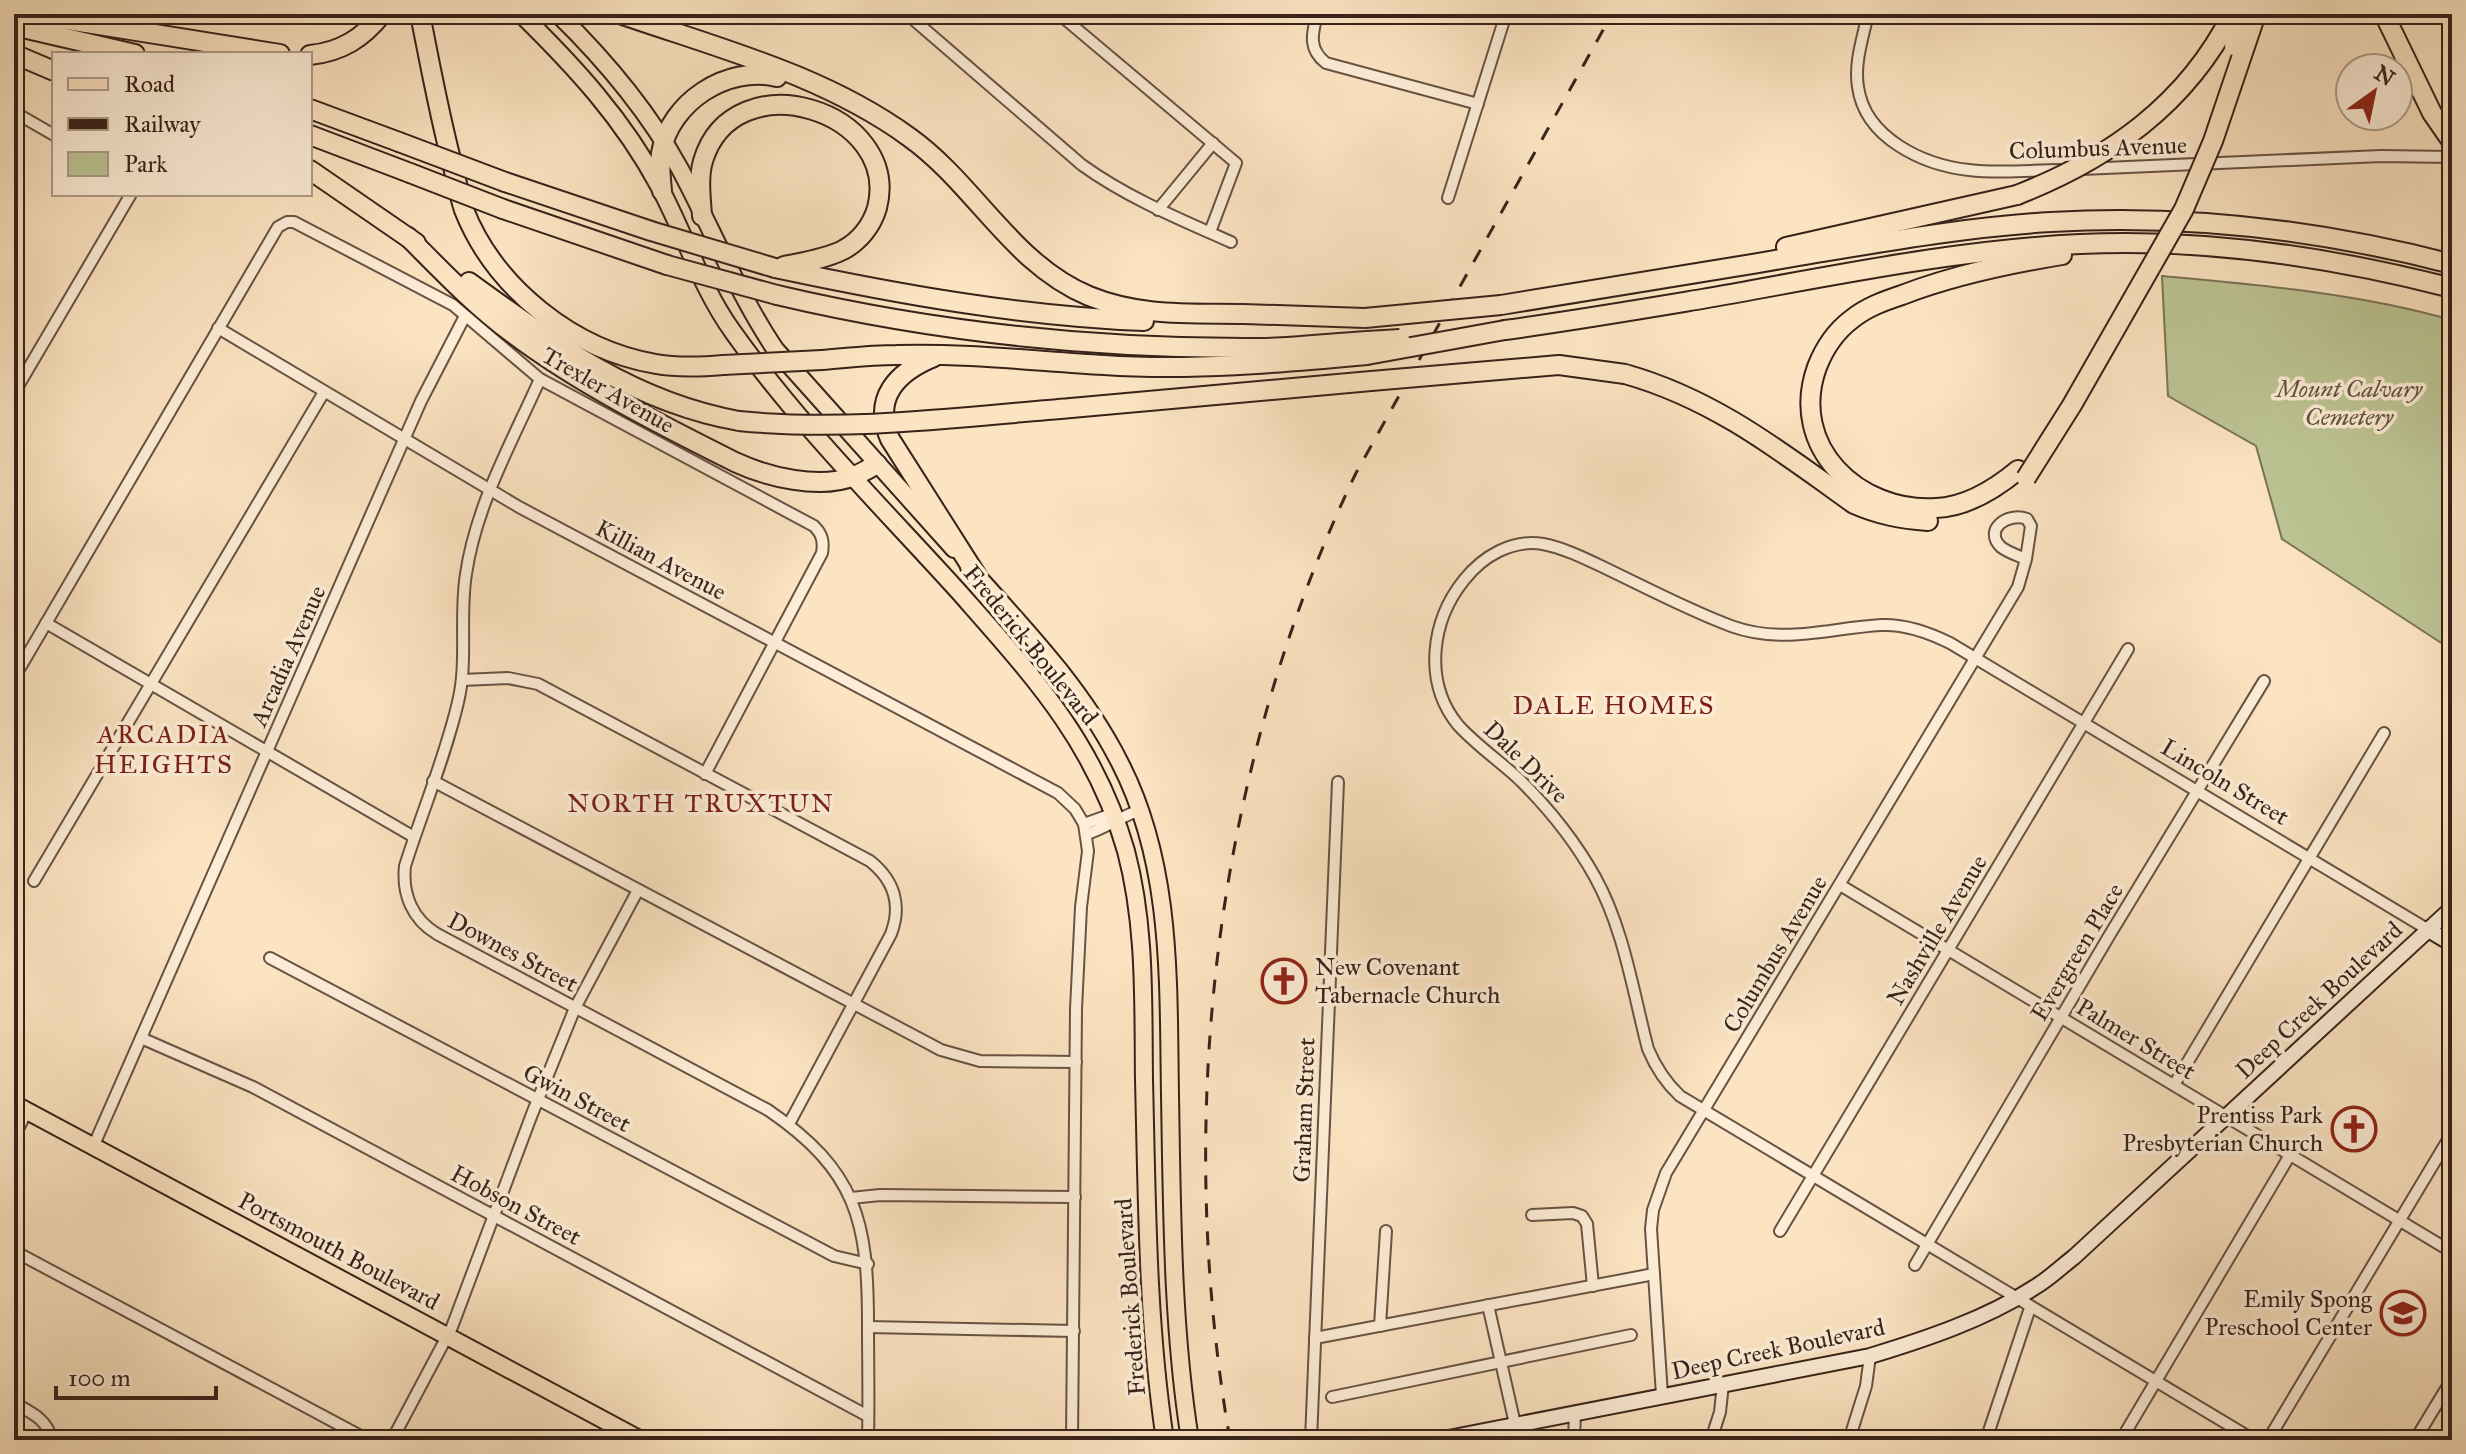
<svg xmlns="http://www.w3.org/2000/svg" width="2466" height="1454" font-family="'IM FELL Great Primer',serif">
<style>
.green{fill:#bdc595;stroke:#7a7458;stroke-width:2}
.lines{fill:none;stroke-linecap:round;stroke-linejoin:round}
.street-casing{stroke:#685244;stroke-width:14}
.secondary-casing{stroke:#37221a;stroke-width:18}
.primary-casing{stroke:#37221a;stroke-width:20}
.highway-casing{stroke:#37221a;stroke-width:22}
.street{stroke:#fdedd7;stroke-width:10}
.secondary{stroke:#fdedd7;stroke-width:14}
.primary{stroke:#fce4c2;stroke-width:16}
.highway{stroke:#fce4c2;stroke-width:18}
.rail{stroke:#37221a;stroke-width:3;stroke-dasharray:14 14;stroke-linecap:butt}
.highway-bridge-casing{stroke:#37221a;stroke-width:22;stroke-linecap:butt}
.highway-bridge{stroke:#fce4c2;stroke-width:18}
.labels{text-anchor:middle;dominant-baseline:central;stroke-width:7;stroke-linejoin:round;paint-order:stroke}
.street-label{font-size:24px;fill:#37221a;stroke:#fdedd7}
.park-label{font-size:24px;font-style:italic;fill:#5f533f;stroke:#fdedd7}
.poi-label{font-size:24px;fill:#37221a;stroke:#fdedd7;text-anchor:end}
.neighbourhood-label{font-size:26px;letter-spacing:2px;fill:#7a1f14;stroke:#fdedd7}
</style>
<rect width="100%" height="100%" fill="#fce4c2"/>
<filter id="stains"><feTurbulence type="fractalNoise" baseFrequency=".0025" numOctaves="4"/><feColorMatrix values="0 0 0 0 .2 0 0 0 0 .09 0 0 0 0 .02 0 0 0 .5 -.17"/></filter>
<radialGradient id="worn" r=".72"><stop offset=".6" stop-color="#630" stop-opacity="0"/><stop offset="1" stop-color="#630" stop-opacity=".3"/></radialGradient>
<!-- green -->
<path class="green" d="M2162,276C2259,285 2358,293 2452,320V650L2282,539L2256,446L2168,396Z"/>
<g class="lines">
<!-- street casing -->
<g class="street-casing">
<g id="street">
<path d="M907,14L1082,165C1128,198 1179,219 1231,242"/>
<path d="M1059,14L1236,163L1210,232"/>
<path d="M1317,14C1312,34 1308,49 1326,63L1478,104"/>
<path d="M1868,14C1863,37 1854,63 1858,87C1865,138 1923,165 1969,170C2000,174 2032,170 2062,170"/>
<path d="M14,112L54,135"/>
<path d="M2082,169L2381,156L2452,157"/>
<path d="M1448,198L1506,14"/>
<path d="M1158,210L1213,143"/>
<path d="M218,328L519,507L1058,793L1075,809L1084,824L1088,851L1081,907L1076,1009L1072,1440"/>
<path d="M540,379C512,442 476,505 466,574C459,616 468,662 458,702C445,758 422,812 405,866C402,894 412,919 437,934L768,1110C857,1171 868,1221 868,1324C868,1363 869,1401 868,1440"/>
<path d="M14,393L131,194"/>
<path d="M46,623L414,837"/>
<path d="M14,678L278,227L287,222H294L453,305L540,379L814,526C822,534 824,541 822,553L705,774"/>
<path d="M462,680L508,678L538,684L870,861C894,880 902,905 891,934L789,1124"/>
<path d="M433,781L941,1050L980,1061L1076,1062"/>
<path d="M1084,824L1109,815L1115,819"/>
<path d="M1087,834C1107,827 1120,817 1140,810"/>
<path d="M34,881L324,392"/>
<path d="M1840,885L2452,1252"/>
<path d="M270,958L834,1256L868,1264"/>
<path d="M141,1038L253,1087L868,1416"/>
<path d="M2174,1085L2384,733"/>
<path d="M14,1137L27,1111"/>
<path d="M93,1147L421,401L465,316"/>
<path d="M851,1198L880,1195L1075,1197"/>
<path d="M1532,1215L1573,1213L1582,1216L1587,1224L1593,1286"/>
<path d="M1780,1231L2128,649"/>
<path d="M14,1251L368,1440"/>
<path d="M1915,1265L2109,936L2264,681"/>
<path d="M1488,1305L1515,1424"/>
<path d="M1380,1326L1386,1231"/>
<path d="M868,1327L1074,1331"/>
<path d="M1315,1338L1654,1274"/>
<path d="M1662,1395L1651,1229L1653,1210L1666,1173L2018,587L2026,559L2031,526L2027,519C2008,512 1983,529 2001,547C2007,552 2019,556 2026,559"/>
<path d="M1332,1397L1631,1335"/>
<path d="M14,1403C32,1413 47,1419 52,1440"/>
<path d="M392,1440L452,1327L532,1114L575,1008L638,890"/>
<path d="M1311,1440L1338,782"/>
<path d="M1574,1440L1575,1412"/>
<path d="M1711,1440L1720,1412L1723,1384"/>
<path d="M1849,1440L1866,1386L1870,1356"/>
<path d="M1986,1440L2030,1308"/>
<path d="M2121,1440L2290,1155"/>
<path d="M2254,1440L1680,1096C1665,1082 1656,1068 1648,1049C1633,992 1624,929 1595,877C1575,841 1550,810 1521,781C1501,762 1477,746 1458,725C1423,682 1431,621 1464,580C1483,556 1512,539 1543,544C1564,548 1586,559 1605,568C1647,588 1688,610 1731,626C1783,645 1829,628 1881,625C1905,624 1928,632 1950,643L2427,929"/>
<path d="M2268,1440L2452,1133"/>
<path d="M2415,1440L2452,1379"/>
</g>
</g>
<!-- secondary casing -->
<g class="secondary-casing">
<g id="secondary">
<path d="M2427,929L2452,944"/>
<path d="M1438,1440L1870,1356C1926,1339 1986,1319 2035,1287C2049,1279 2061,1267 2074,1257L2452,908"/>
</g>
</g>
<!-- primary casing -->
<g class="primary-casing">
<g id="primary">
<path d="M521,14C575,67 623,119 659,186C685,234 701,288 733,332C800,426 882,507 959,592C1032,675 1095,742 1126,851C1146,926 1143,1003 1144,1080C1147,1200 1147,1321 1165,1440"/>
<path d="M558,14C605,60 648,111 680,169C712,229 737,292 775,349L954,549"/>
<path d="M969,567C1024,628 1082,688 1120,763C1173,866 1168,983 1170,1095C1172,1210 1172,1326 1190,1440"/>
<path d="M14,1104L641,1440"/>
</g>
</g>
<!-- highway casing -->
<g class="highway-casing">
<g id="highway">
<path d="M30,14L280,54"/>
<path d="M420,14C430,64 439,114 452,163C456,178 459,195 464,210C495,288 573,350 656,364C678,368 700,367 723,365"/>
<path d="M620,14C718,48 824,75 909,137C975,184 1012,264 1089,296C1140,317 1191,313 1244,314C1285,315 1325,317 1365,318"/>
<path d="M2384,14L2432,113L2452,142"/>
<path d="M14,26L135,54"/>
<path d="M14,54L54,71"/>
<path d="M310,55C341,52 363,38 382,14"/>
<path d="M310,109L399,142"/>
<path d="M310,135L410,173"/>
<path d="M310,170L416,243"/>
<path d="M505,182L651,231"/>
<path d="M662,191C661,178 659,166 661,153C670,102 727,65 777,77"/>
<path d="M503,209L667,265"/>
<path d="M702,216C701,198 698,178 703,161C734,58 902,111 877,208C872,225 860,241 843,250C825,259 803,262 784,266"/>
<path d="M408,237C441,270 474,305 512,333C578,383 661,425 735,462C767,477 820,490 854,476C862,473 870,468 877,464"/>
<path d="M1786,247L2017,195"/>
<path d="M775,268C897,294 1019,316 1144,321"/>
<path d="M469,282C553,343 635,403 739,421"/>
<path d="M777,295C934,332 1096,349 1258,348C1294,348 1331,343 1367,341"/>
<path d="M1501,305C1601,289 1700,273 1799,256C1883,242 1966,227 2051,222C2186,214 2321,230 2452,264"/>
<path d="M1505,330C1571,321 1636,310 1702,299C1828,277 1952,250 2080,244C2206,238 2331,257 2452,288"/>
<path d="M934,357C897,372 872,398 890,439L977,576"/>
<path d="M822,360C847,358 871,355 896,355C965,353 1035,361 1104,365C1191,371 1280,363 1367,355"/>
<path d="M1625,374C1714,399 1780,451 1854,504C1879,515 1901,519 1928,521"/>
<path d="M1071,408L1371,381"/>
<path d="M2018,470C1995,489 1967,507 1936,508C1859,513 1788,447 1817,367C1824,349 1836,331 1852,319C1867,307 1884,301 1902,295C1954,275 2007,264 2062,255"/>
</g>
</g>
<!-- street -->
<use href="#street" class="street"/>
<!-- secondary -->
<use href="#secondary" class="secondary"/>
<!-- primary -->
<use href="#primary" class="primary"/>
<!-- highway -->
<use href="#highway" class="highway"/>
<!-- rail -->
<path class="rail" d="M1230,1440C1174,1119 1214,768 1356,473L1612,14"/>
<!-- highway-bridge casing -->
<g class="highway-bridge-casing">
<g id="highway-bridge">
<path d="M2234,46L2242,14"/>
<path d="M399,142L505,182"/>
<path d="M410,173L503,209"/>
<path d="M2017,195C2109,159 2187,104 2232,14"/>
<path d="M651,231L775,268"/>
<path d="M667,265L777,295"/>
<path d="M1365,318L1501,305"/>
<path d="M1367,341L1400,339"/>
<path d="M1367,355L1505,330"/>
<path d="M723,365L822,360"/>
<path d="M1371,381L1559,365L1625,374"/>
<path d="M739,421C850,432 960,417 1071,408"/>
<path d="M2026,478L2072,405L2184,209L2213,141L2256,14"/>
</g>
</g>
<!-- highway-bridge -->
<use href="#highway-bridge" class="highway-bridge"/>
</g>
<!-- icons -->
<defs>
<g id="church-ring" transform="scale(2.3)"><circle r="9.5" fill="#fdedd7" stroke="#8f2418" stroke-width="1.5"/><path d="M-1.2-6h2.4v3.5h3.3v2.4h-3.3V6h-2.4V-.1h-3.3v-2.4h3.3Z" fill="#8f2418"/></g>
<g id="school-ring" transform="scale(2.3)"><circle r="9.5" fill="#fdedd7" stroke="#8f2418" stroke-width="1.5"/><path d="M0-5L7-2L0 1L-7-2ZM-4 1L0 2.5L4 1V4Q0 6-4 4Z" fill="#8f2418"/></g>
</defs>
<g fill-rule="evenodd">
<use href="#church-ring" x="1284" y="981"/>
<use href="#church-ring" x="2354" y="1129"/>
<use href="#school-ring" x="2403" y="1313"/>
</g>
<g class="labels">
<!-- street labels -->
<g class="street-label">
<text transform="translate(2098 148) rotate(-2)">Columbus Avenue</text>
<text transform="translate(608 390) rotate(30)">Trexler Avenue</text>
<text transform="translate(661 560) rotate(28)">Killian Avenue</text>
<text transform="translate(1031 645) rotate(51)">Frederick Boulevard</text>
<text transform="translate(288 656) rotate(-66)">Arcadia Avenue</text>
<text transform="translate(1526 762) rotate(44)">Dale Drive</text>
<text transform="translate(2225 782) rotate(31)">Lincoln Street</text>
<text transform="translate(1937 930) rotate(-59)">Nashville Avenue</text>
<text transform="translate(513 952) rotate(28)">Downes Street</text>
<text transform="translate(2077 952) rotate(-59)">Evergreen Place</text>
<text transform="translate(1775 954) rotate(-59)">Columbus Avenue</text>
<text transform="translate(2319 1000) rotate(-43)">Deep Creek Boulevard</text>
<text transform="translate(2136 1039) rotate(31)">Palmer Street</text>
<text transform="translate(577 1098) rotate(28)">Gwin Street</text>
<text transform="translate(1304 1110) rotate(-88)">Graham Street</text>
<text transform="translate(516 1205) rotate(28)">Hobson Street</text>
<text transform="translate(339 1251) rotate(28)">Portsmouth Boulevard</text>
<text transform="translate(1130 1297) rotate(-94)">Frederick Boulevard</text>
<text transform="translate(1778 1349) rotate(-12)">Deep Creek Boulevard</text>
</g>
<!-- park labels -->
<g class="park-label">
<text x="2349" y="389">Mount Calvary<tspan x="2349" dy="28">Cemetery</tspan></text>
</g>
<!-- poi labels -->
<g class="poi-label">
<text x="1315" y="967" text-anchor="start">New Covenant<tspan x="1315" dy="28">Tabernacle Church</tspan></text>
<text x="2323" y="1115">Prentiss Park<tspan x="2323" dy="28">Presbyterian Church</tspan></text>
<text x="2372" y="1299">Emily Spong<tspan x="2372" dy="28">Preschool Center</tspan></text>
</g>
<!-- neighbourhood labels -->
<g class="neighbourhood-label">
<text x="1614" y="705">DALE HOMES</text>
<text x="164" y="734">ARCADIA<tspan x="164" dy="30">HEIGHTS</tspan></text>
<text x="701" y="803">NORTH TRUXTUN</text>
</g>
</g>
<!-- margin -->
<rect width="2466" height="1454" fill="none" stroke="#fce4c2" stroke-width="48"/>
<rect x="16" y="16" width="2434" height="1422" fill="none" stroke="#37221a" stroke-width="4"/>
<rect x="24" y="24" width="2418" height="1406" fill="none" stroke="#37221a" stroke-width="2"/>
<!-- legend -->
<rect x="52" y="52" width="260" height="144" fill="#fdedd7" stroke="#ae9c8b" stroke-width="2"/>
<rect x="68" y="78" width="40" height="12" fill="#fce4c2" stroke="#ae9c8b" stroke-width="2"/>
<text x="124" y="92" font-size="24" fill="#37221a">Road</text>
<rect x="68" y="118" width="40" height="12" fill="#37221a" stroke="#ae9c8b" stroke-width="2"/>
<text x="124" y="132" font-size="24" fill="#37221a">Railway</text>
<rect x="68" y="152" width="40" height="24" fill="#bdc595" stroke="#ae9c8b" stroke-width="2"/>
<text x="124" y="172" font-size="24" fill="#37221a">Park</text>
<!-- north arrow -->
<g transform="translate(2374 92) rotate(33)"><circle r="38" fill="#fdedd7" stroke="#ae9c8b" stroke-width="2"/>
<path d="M0-6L14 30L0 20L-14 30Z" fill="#8f2418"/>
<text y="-12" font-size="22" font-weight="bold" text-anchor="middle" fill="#37221a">N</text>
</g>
<!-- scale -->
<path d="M56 1386v12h160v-12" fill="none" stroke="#37221a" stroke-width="4"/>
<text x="68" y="1386" font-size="24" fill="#37221a" stroke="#fdedd7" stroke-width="6" paint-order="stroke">100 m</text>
<rect width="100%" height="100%" filter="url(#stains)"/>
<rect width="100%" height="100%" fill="url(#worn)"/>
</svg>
